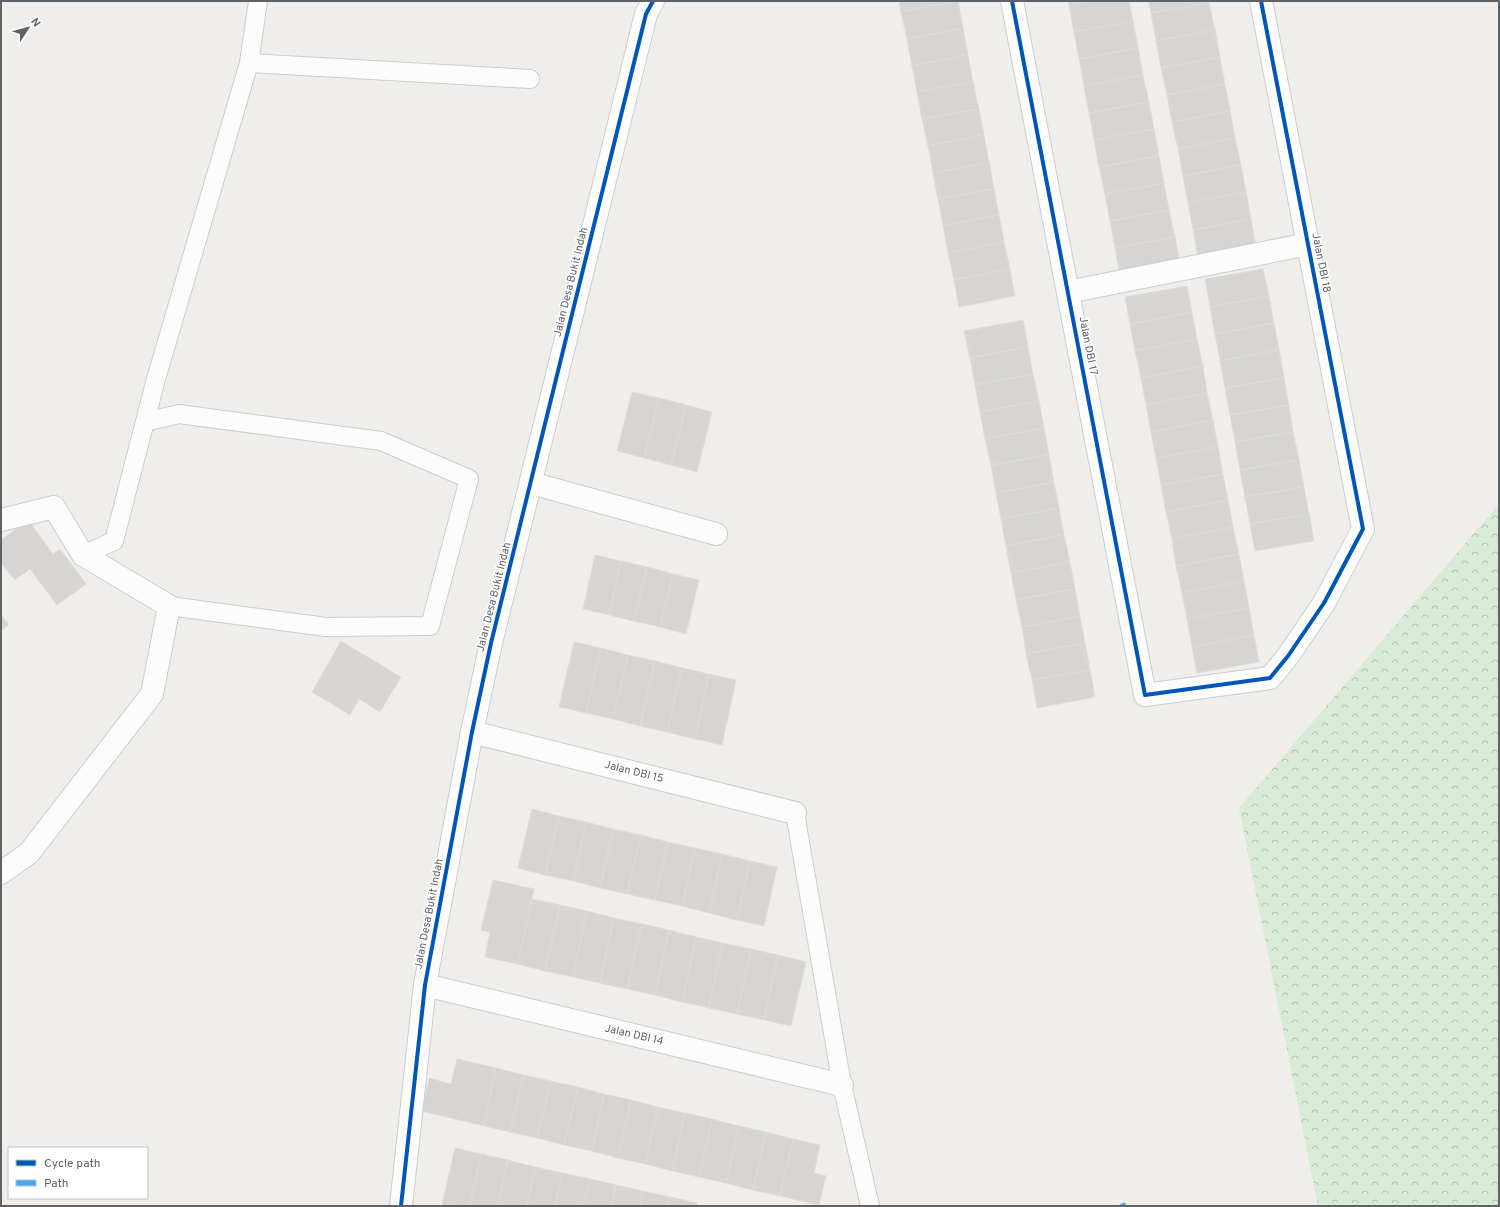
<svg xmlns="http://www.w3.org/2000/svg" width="1500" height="1207" font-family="Overpass,sans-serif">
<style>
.forest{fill:url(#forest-crowns)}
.building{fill:#d6d5d3;stroke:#deddd9}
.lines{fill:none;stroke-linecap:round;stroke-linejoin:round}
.service-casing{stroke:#cbcccc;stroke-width:20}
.minor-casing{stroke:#cbcccc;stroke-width:24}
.service{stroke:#fdfcfc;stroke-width:18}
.minor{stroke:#fdfcfc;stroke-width:22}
.quiet{stroke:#3fa9f5;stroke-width:3;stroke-dasharray:6 3;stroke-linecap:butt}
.cycleway-casing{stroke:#fff;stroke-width:6}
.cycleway{stroke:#0057b8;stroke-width:4}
.labels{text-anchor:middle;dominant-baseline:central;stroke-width:3;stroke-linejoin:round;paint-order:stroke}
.street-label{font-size:11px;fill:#5f6368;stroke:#fff}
</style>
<defs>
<pattern id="forest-crowns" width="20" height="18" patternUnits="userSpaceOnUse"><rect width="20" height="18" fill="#d8ebd6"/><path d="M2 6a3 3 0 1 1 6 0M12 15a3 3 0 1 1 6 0" fill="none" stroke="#b2c2b1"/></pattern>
</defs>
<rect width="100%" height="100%" fill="#efeeea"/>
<!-- forest -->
<path class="forest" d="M1499,504V1206H1318L1239,808Z"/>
<!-- building -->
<g class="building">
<path d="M899,1H958L901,12Z"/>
<path d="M958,1L963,28L907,39L901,12Z"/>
<path d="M1068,1H1088L1069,5Z"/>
<path d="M1088,1H1129L1133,21L1074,32L1069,5Z"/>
<path d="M1149,1H1209V3L1151,13Z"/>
<path d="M1209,3L1215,30L1156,41L1151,13Z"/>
<path d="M1133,21L1138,48L1079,59L1074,32Z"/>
<path d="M963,28L968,55L912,66L907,39Z"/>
<path d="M1215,30L1220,57L1161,68L1156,41Z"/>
<path d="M1138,48L1143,75L1084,86L1079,59Z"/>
<path d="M968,55L973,82L917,92L912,66Z"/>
<path d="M1220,57L1225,84L1167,95L1161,68Z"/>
<path d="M1143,75L1149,102L1089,113L1084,86Z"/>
<path d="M973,82L979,109L922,119L917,92Z"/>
<path d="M1225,84L1230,111L1172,122L1167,95Z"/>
<path d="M1149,102L1154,129L1094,140L1089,113Z"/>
<path d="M979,109L984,135L928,146L922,119Z"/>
<path d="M1230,111L1235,138L1178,149L1172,122Z"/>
<path d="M1154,129L1159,156L1099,167L1094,140Z"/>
<path d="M984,135L989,162L933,173L928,146Z"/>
<path d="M1235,138L1241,165L1183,176L1178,149Z"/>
<path d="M1159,156L1164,183L1105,194L1099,167Z"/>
<path d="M989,162L994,189L938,199L933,173Z"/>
<path d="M1241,165L1246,192L1188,203L1183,176Z"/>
<path d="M1164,183L1169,210L1110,221L1105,194Z"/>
<path d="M994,189L999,215L943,226L938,199Z"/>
<path d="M1246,192L1251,219L1193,230L1188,203Z"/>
<path d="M1169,210L1175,237L1115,248L1110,221Z"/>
<path d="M999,215L1004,242L948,253L943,226Z"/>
<path d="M1251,219L1256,246L1198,257L1193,230Z"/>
<path d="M1175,237L1180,264L1120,275L1115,248Z"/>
<path d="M1004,242L1010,269L954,280L948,253Z"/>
<path d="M1010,269L1015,296L959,307L954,280Z"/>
<path d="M1263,269L1269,296L1210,307L1205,279Z"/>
<path d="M1187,286L1192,312L1130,324L1125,297Z"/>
<path d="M1269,296L1274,323L1215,334L1210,307Z"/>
<path d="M1192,312L1197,339L1135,351L1130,324Z"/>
<path d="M1023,320L1028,347L970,358L964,331Z"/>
<path d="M1274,323L1279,350L1220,361L1215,334Z"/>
<path d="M1197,339L1203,366L1141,378L1135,351Z"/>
<path d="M1028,347L1033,374L975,385L970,358Z"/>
<path d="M1279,350L1284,378L1225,388L1220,361Z"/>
<path d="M1203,366L1207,393L1146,405L1141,378Z"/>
<path d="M1033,374L1039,401L980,412L975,385Z"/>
<path d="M1284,378L1289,405L1230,415L1225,388Z"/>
<path d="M632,392L659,398L644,458L617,451Z"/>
<path d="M1207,393L1213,420L1151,432L1146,405Z"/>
<path d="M659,398L686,405L671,465L644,458Z"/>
<path d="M1039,401L1044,428L985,439L980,412Z"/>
<path d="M686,405L712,412L697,472L671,465Z"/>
<path d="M1289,405L1293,432L1235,442L1230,415Z"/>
<path d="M1213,420L1218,447L1156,458L1151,432Z"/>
<path d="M1044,428L1049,455L991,465L985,439Z"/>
<path d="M1293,432L1299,460L1240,470L1235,442Z"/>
<path d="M1218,447L1223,474L1161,485L1156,458Z"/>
<path d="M1049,455L1054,482L996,493L991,465Z"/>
<path d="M1299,460L1304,487L1245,497L1240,470Z"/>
<path d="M1223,474L1228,500L1166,512L1161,485Z"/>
<path d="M1054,482L1059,508L1001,519L996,493Z"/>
<path d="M1304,487L1309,514L1250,524L1245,497Z"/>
<path d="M1228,500L1233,527L1172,539L1166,512Z"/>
<path d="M1059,508L1064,535L1006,546L1001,519Z"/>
<path d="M1309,514L1314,541L1255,551L1250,524Z"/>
<path d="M28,520L53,554L60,549L86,584L57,605L30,569L15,580L1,563V540Z"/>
<path d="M1233,527L1239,554L1176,566L1172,539Z"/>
<path d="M1064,535L1070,562L1011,573L1006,546Z"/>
<path d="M1239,554L1244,581L1182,593L1176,566Z"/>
<path d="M595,555L621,561L609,615L583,609Z"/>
<path d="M621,561L647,567L634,621L609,615Z"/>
<path d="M1070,562L1075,589L1016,600L1011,573Z"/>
<path d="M647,567L673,574L660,627L634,621Z"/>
<path d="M673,574L699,580L686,634L660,627Z"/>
<path d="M1244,581L1249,608L1187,619L1182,593Z"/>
<path d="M1075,589L1080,616L1022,627L1016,600Z"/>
<path d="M1249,608L1254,635L1192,647L1187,619Z"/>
<path d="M1,615L9,624L1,631Z"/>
<path d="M1080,616L1085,643L1026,654L1022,627Z"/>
<path d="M1254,635L1259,662L1197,673L1192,647Z"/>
<path d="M341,641L401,677L380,712L359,699L350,715L312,692Z"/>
<path d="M574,642L601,648L586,713L559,707Z"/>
<path d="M1085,643L1090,670L1032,680L1026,654Z"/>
<path d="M601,648L628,655L613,719L586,713Z"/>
<path d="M628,655L655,661L640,726L613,719Z"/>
<path d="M655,661L682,668L667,732L640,726Z"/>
<path d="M682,668L709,674L695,739L667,732Z"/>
<path d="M1090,670L1095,697L1037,708L1032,680Z"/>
<path d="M709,674L736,680L722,745L695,739Z"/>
<path d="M532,809L559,816L545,875L518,868Z"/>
<path d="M559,816L586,822L573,881L545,875Z"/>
<path d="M586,822L613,829L600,888L573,881Z"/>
<path d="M613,829L641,835L627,894L600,888Z"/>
<path d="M641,835L668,842L655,900L627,894Z"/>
<path d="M668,842L695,848L682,906L655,900Z"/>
<path d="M695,848L722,854L709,913L682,906Z"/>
<path d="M722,854L750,861L737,920L709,913Z"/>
<path d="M750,861L777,867L764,926L737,920Z"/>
<path d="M493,880L534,889L518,964L485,957L490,932L481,930Z"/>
<path d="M532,899L560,905L545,971L518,964Z"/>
<path d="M560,905L587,911L573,977L545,971Z"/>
<path d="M587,911L614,918L600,983L573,977Z"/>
<path d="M614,918L642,924L627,989L600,983Z"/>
<path d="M642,924L669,930L655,995L627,989Z"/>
<path d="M669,930L696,937L682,1002L655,995Z"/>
<path d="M696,937L723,943L709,1008L682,1002Z"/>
<path d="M723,943L751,949L737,1014L709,1008Z"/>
<path d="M751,949L778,955L764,1020L737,1014Z"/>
<path d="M778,955L806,962L791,1026L764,1020Z"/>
<path d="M457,1059L496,1068L484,1126L422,1111L429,1078L451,1084Z"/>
<path d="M496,1068L524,1075L510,1132L484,1126Z"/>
<path d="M524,1075L551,1081L537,1138L510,1132Z"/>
<path d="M551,1081L578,1087L564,1145L537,1138Z"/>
<path d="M578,1087L604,1094L592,1151L564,1145Z"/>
<path d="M604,1094L631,1100L618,1158L592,1151Z"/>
<path d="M631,1100L658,1107L645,1164L618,1158Z"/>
<path d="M658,1107L685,1113L672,1171L645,1164Z"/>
<path d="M685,1113L712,1119L699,1177L672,1171Z"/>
<path d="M712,1119L739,1126L726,1183L699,1177Z"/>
<path d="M739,1126L766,1132L753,1190L726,1183Z"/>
<path d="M766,1132L793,1139L780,1196L753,1190Z"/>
<path d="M793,1139L820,1145L814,1173L826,1176L819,1205L780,1196Z"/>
<path d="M455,1148L481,1154L470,1206L442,1205Z"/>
<path d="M481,1154L508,1160L498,1206H470Z"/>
<path d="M508,1160L535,1167L527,1206H498Z"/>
<path d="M535,1167L563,1173L555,1206H527Z"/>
<path d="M563,1173L590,1179L583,1206H555Z"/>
<path d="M590,1179L616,1185L612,1206H583Z"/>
<path d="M616,1185L643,1191L640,1206H612Z"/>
<path d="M643,1191L670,1197L668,1206H640Z"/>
<path d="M670,1197L697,1203V1206H668Z"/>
</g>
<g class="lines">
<!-- service casing -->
<g class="service-casing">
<g id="service">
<path d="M249,63L530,79"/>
<path d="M145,422L179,414L381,441L469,479L430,626L326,627L169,606"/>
<path d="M83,555L114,541L156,379L249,63L258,1"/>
<path d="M795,813L842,1085L870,1206"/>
</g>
</g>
<!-- minor casing -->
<g class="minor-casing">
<g id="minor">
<path d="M1012,1L1145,695L1270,678L1288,656L1324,603L1363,529L1261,1"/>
<path d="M1068,292L1308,244"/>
<path d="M531,483L716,534"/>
<path d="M1,520L54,507L83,555L169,606L152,694L29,853L1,873"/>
<path d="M472,732L795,813"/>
<path d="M425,985L842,1085"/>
<path d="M401,1206L425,985L472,732L491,643L646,14L653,1"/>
</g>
</g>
<!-- service -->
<use href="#service" class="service"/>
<!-- minor -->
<use href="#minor" class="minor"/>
<!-- quiet -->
<path class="quiet" d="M1120,1206L1124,1204L1125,1206"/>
<!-- cycleway casing -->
<g class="cycleway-casing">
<g id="cycleway">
<path d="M1012,1L1145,695L1270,678L1288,656L1324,603L1363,529L1261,1"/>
<path d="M401,1206L425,985L472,732L491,643L646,14L653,1"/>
</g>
</g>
<!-- cycleway -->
<use href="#cycleway" class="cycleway"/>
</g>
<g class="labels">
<!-- street labels -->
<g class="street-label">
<text transform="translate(1321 263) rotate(79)">Jalan DBI 18</text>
<text transform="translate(571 282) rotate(-76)">Jalan Desa Bukit Indah</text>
<text transform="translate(1088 346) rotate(79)">Jalan DBI 17</text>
<text transform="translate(494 597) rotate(-76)">Jalan Desa Bukit Indah</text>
<text transform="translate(634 772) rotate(14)">Jalan DBI 15</text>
<text transform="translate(429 914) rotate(-79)">Jalan Desa Bukit Indah</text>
<text transform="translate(634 1035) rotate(13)">Jalan DBI 14</text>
</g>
</g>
<!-- border -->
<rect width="1500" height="1207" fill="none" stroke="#5f6368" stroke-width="4"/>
<!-- legend -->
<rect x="8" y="1147" width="140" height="52" fill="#ffffff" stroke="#bfc1c3"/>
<rect x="16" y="1160" width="20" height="6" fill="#0057b8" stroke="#bfc1c3"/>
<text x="44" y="1167" font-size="12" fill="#5f6368">Cycle path</text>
<rect x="16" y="1180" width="20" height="6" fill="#3fa9f5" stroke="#bfc1c3"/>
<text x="44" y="1187" font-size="12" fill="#5f6368">Path</text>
<!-- north arrow -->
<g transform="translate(28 28) rotate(54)" stroke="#ffffff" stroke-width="3" paint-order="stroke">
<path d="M0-3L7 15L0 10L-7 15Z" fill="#5f6368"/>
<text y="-6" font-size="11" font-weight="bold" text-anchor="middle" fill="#5f6368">N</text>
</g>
</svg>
